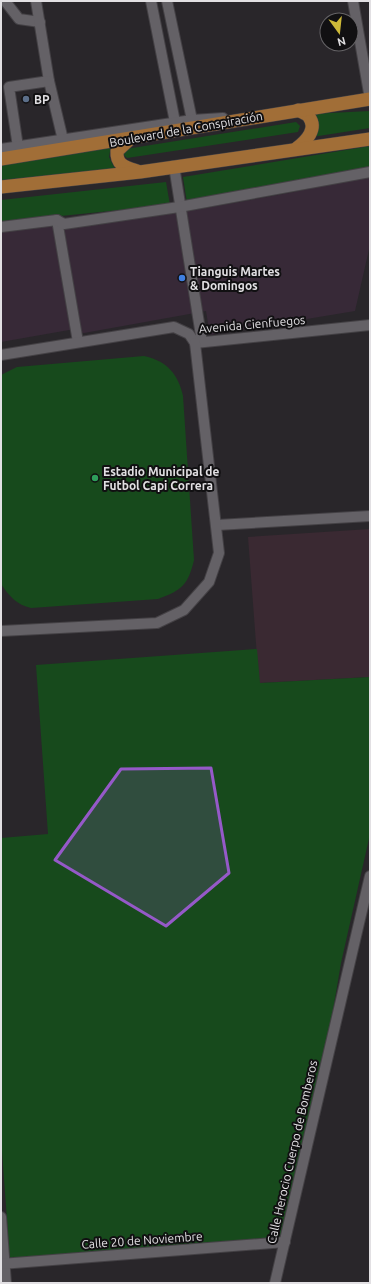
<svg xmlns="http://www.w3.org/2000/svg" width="371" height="1284" font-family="Ubuntu,sans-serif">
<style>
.commercial{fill:#372937}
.industrial{fill:#3a2932}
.green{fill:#174a1c}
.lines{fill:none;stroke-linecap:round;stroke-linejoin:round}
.minor-casing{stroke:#444145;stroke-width:12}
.major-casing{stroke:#444145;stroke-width:14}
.minor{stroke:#646166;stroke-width:10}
.major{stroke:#a16e37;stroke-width:13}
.marked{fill:#9559c8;fill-opacity:0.2;stroke:#9559c8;stroke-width:3;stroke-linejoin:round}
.service-dot{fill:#5c6f8a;stroke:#111012;stroke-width:1.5}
.shop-dot{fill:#3f7fe0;stroke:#111012;stroke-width:1.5}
.leisure-dot{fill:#2e9e5b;stroke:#111012;stroke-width:1.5}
.labels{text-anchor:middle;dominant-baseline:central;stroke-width:4;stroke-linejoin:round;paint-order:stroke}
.poi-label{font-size:12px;font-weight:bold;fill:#e2e0e3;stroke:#111012;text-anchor:start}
.street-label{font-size:12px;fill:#e2e0e3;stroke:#111012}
</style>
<rect width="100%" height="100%" fill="#29262a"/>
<!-- commercial -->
<path class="commercial" d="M370,175V245L355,311L210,335L206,311L84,333L69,330L1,342V229L173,211H189L294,192Z"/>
<!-- industrial -->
<path class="industrial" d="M370,529V677L259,683L248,537Z"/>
<!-- green -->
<g class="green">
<path d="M370,111V128L312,137L310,114Z"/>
<path d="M296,122L300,126L298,132L127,158L124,155L123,152L126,149Z"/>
<path d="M111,145L109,157L115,169L1,180V160Z"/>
<path d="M370,146V169L187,203L183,177Z"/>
<path d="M166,182L170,205L1,222V200Z"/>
<path d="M144,356C167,361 178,374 183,396L194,560C188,585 182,590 158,599L31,608C17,605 9,596 1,584V375L17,367Z"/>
<path d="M257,649L260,683L370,677V834L341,963L328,1040L282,1240L10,1260L1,1138V838L48,834L36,665Z"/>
</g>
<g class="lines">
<!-- minor casing -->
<g class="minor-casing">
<g id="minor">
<path d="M5,1L19,19L40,22"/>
<path d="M36,1L49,81L63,140"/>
<path d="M151,1L175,122"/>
<path d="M167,1L192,120"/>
<path d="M353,1L370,99"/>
<path d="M18,147L9,87L49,81"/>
<path d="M1,149L192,120L223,118"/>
<path d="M174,166L202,342"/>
<path d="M57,220L78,342"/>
<path d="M1,227L57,220L64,224L179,207L370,172"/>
<path d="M1,355L174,327L189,334L195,343L370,325"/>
<path d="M217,525L370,516"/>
<path d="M1,631L157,623L184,610L209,582L219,553L195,343"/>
<path d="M1,1217L6,1283"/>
<path d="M1,1264L285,1242"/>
<path d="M275,1283L370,876"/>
</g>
</g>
<!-- major casing -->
<g class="major-casing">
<g id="major">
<path d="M130,139L117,151C116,165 125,167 137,171"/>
<path d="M297,148C306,141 318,129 309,117C307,114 301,112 298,110"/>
<path d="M1,159L370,99"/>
<path d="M1,187L140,172L370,139"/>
</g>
</g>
<!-- minor -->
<use href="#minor" class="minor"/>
<!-- major -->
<use href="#major" class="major"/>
</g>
<!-- marked area -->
<path class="marked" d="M211,768L229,873L166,926L55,860L121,769Z"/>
<!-- markers -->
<circle class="service-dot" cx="26" cy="99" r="4"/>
<circle class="shop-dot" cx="182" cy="278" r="4"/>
<circle class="leisure-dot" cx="95" cy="478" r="4"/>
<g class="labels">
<!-- poi labels -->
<g class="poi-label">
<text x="34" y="99">BP</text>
<text x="190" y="271">Tianguis Martes<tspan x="190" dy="14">&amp; Domingos</tspan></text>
<text x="103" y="471">Estadio Municipal de<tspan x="103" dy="14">Futbol Capi Correra</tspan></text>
</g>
<!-- street labels -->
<g class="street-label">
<text transform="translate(186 129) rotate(-10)">Boulevard de la Conspiración</text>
<text transform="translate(252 324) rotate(-5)">Avenida Cienfuegos</text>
<text transform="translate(292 1152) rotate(-77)">Calle Herocio Cuerpo de Bomberos</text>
<text transform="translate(142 1240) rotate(-4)">Calle 20 de Noviembre</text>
</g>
</g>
<!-- border -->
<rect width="371" height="1284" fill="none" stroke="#e2e0e3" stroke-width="4"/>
<!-- north arrow -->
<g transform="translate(339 32) rotate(165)"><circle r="19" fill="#111012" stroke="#656366"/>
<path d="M0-3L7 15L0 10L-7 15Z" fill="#cdb938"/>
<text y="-6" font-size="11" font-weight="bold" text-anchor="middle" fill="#e2e0e3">N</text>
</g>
</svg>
